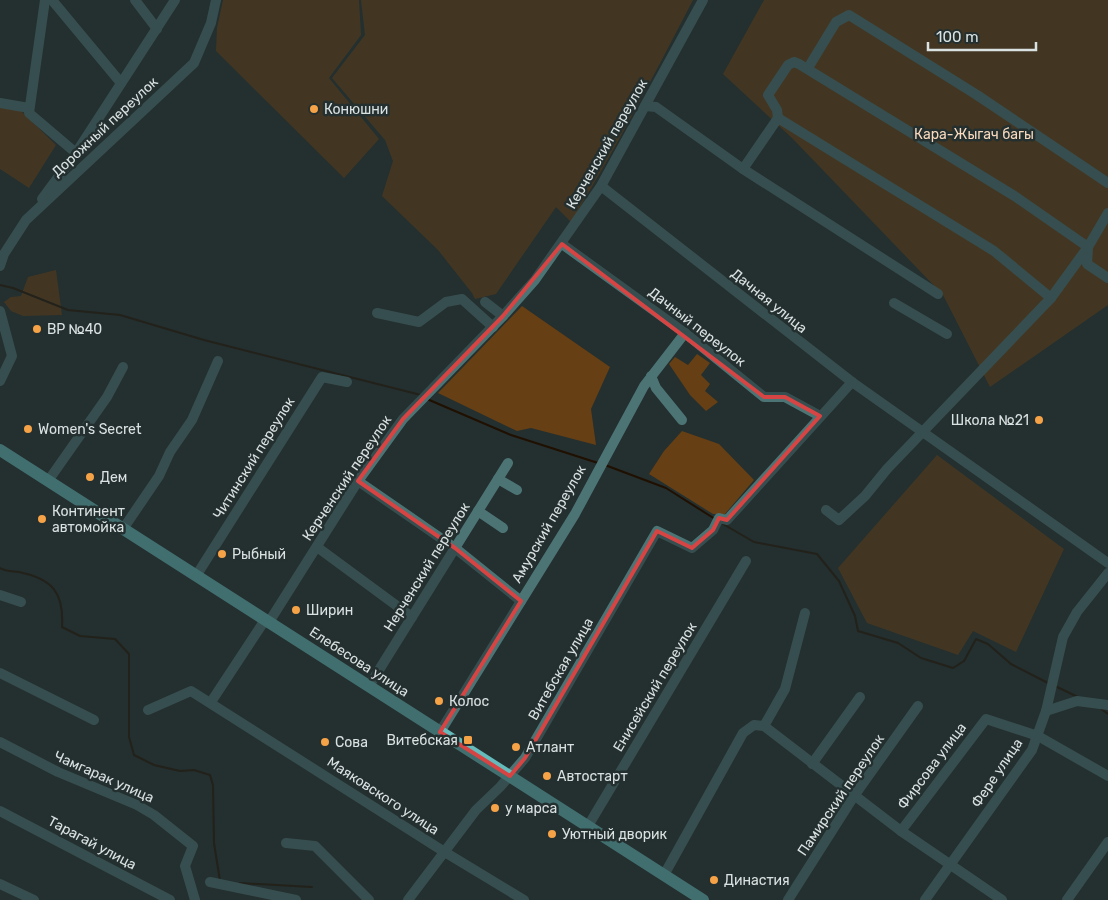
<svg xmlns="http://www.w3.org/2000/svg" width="1108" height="900" font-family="Rubik,sans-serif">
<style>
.green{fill:#663f14}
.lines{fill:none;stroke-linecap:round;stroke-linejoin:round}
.stream{stroke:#201001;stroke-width:2}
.minor{stroke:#4d7475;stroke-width:10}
.major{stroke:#65bbbc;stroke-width:12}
.marked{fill:none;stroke:#d74444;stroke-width:4;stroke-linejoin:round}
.poi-dot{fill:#f6a247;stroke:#242f2f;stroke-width:2}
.labels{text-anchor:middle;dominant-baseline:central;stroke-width:5;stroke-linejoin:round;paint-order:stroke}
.poi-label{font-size:14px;fill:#dae1e1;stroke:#242f2f;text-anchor:start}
.street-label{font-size:14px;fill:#dae1e1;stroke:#242f2f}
.park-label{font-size:14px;fill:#f8d9bd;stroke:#242f2f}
</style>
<rect width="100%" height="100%" fill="#242f2f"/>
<!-- green -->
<g class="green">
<path d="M223,0H359L361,35L329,78L379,139L344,178L216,51L217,28Z"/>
<path d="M361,0H693C654,75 615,150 571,222L556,207L496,294L475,299L472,293L438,250L382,196L393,161L385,140L332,78L365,35Z"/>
<path d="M764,0H1108V305L990,387L943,295L792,138L723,74Z"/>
<path d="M0,107L20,110L56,145L29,188L0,169Z"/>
<path d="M56,270L62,315L23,316L11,311L4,302L11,297L21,296L28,277Z"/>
<path d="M522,306L610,367L591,409L596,445L531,428L517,431L438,393Z"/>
<path d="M697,354L710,363L701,375L710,384L705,391L718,402L706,411L690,395L669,364L675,357L688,365Z"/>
<path d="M682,431L719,444L754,480L725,514H713L649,474L664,451Z"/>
<path d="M937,455L1064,549L1016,652L973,631L958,655L867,623L838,568Z"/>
</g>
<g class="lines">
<!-- stream -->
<g class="stream">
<path d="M0,285L13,288L68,310L120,315L204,340L421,395"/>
<path d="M427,399L511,435L598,463"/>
<path d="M605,465L666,488L715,519"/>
<path d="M723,524L754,542L817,554L839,581L855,616L858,631L898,643L921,658L953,668L964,661L976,639L988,644L1011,664L1048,683"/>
<path d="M0,568C5,571 12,571 19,572C53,579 64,593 62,627L80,636L115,639L129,654V737L134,755L154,765L180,771L194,770L210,775L213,785L214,843L220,881"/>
<path d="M1055,686L1078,697"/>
<path d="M1100,708L1108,714"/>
<path d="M240,883L312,887"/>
</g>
<!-- minor -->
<g class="minor">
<path d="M45,0L29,113L76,153"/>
<path d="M52,0L121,83"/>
<path d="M135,0L157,29"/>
<path d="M808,68L836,22L849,15L977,95L1108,183"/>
<path d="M0,103L29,108"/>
<path d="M645,106L656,107L743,169L938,294"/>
<path d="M778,118L777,110L768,95L788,65L794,62L799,64L1016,197L1088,247L1051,298"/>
<path d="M743,169L778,118L994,251L1051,298L887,469L865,496L839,520L826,510"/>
<path d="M601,186L852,382L1108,563"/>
<path d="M42,199L76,153L175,0"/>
<path d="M1108,213L1088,247L1087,264L1108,278"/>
<path d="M562,244L685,333L764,397H785L820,416"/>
<path d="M0,266L4,254L26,220L194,63L211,23L216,0"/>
<path d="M894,303L947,334"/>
<path d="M0,311L12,356L0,381"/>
<path d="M377,313L419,322L446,302L462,299L493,327"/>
<path d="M503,316L535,280L601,186L703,0"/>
<path d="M651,376L656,388L682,420"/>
<path d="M498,479L517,490"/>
<path d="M48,481L107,397L123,367"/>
<path d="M358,481L455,548L521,601"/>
<path d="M478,511L503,528"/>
<path d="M123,529L159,476L170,452L192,420L218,361"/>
<path d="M317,547L412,617"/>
<path d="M196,576L322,377L347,382"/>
<path d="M0,595L21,602"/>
<path d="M269,622L358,481L403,419L503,316L485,302"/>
<path d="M0,673L94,720"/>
<path d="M369,686L508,463"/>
<path d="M211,702L265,620"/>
<path d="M148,710L191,691L443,851L524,900"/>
<path d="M1046,711L1077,701L1108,705"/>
<path d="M764,726L785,689L805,613"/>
<path d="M440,732L575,514L644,386L685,333"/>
<path d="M0,742L58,772L137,805L154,815L193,846L185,866L195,900"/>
<path d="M812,764L860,697"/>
<path d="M0,811L170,900"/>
<path d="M588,826L746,561"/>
<path d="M901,831L986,719L1038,736L1108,776"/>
<path d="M286,843L315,846L369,900"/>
<path d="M664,875L743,733L754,725L764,726L901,831L1002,900"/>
<path d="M210,882L296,900"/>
<path d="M0,884L34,900"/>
<path d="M408,900L476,810L500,787L525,758L657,531L692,548L713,530L719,518L727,520L852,382"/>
<path d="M788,900L854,796L918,706"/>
<path d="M925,900L1032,750L1046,711L1063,637L1077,612L1108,573"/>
<path d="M1067,900L1108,842"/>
</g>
<!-- major -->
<path class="major" d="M0,450L703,900"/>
</g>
<!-- marked area -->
<path d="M0 0H1108V900H0ZM562,244L764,397H785L820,416L727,520L719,518L713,530L692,548L657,531L525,758L510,776L440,732L521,601L455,548L358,481L403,419L503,316Z" fill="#242f2f" fill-opacity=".55" fill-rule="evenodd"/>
<path class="marked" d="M562,244L764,397H785L820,416L727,520L719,518L713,530L692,548L657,531L525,758L510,776L440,732L521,601L455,548L358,481L403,419L503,316Z"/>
<!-- markers -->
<g class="poi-dot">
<circle cx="314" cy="109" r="5"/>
<circle cx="37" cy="329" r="5"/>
<circle cx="1039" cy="420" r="5"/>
<circle cx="28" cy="429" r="5"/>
<circle cx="90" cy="477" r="5"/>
<circle cx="42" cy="519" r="5"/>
<circle cx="222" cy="554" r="5"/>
<circle cx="296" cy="610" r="5"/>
<circle cx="439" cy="701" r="5"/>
<rect x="463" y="735" width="10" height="10" rx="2.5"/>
<circle cx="325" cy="742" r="5"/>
<circle cx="516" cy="747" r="5"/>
<circle cx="547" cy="776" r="5"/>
<circle cx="495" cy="808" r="5"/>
<circle cx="552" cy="834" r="5"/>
<circle cx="714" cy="880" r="5"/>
</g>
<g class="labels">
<!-- poi labels -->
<g class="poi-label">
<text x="324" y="109">Конюшни</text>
<text x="47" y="329">BP №40</text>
<text x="1029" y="420" text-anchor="end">Школа №21</text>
<text x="38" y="429">Women's Secret</text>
<text x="100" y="477">Дем</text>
<text x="52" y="511">Континент<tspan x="52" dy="16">автомойка</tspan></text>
<text x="232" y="554">Рыбный</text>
<text x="306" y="610">Ширин</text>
<text x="449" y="701">Колос</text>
<text x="458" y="740" text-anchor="end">Витебская</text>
<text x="335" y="742">Сова</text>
<text x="526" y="747">Атлант</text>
<text x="557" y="776">Автостарт</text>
<text x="505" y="808">у марса</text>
<text x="562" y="834">Уютный дворик</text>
<text x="724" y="880">Династия</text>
</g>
<!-- street labels -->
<g class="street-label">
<text transform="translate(105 127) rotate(-43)">Дорожный переулок</text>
<text transform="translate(607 144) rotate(-60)">Керченский переулок</text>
<text transform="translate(769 301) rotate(39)">Дачная улица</text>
<text transform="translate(697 327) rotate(38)">Дачный переулок</text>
<text transform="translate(254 458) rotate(-58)">Читинский переулок</text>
<text transform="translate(347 478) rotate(-56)">Керченский переулок</text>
<text transform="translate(549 524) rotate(-60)">Амурский переулок</text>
<text transform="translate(427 567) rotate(-58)">Нерченский переулок</text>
<text transform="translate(359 662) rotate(33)">Елебесова улица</text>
<text transform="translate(561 669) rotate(-60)">Витебская улица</text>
<text transform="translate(655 687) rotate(-59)">Енисейский переулок</text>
<text transform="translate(932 766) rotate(-53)">Фирсова улица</text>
<text transform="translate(997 773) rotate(-56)">Фере улица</text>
<text transform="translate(104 777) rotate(24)">Чамгарак улица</text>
<text transform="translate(841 795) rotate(-56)">Памирский переулок</text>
<text transform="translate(383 796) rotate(33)">Маяковского улица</text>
<text transform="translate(92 843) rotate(28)">Тарагай улица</text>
</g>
<!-- park labels -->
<g class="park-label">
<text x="974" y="134">Кара-Жыгач багы</text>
</g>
</g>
<!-- scale -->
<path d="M928 42v8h108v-8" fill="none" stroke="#dae1e1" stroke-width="2.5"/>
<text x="936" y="42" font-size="15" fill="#dae1e1" stroke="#242f2f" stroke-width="4" paint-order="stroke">100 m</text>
</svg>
